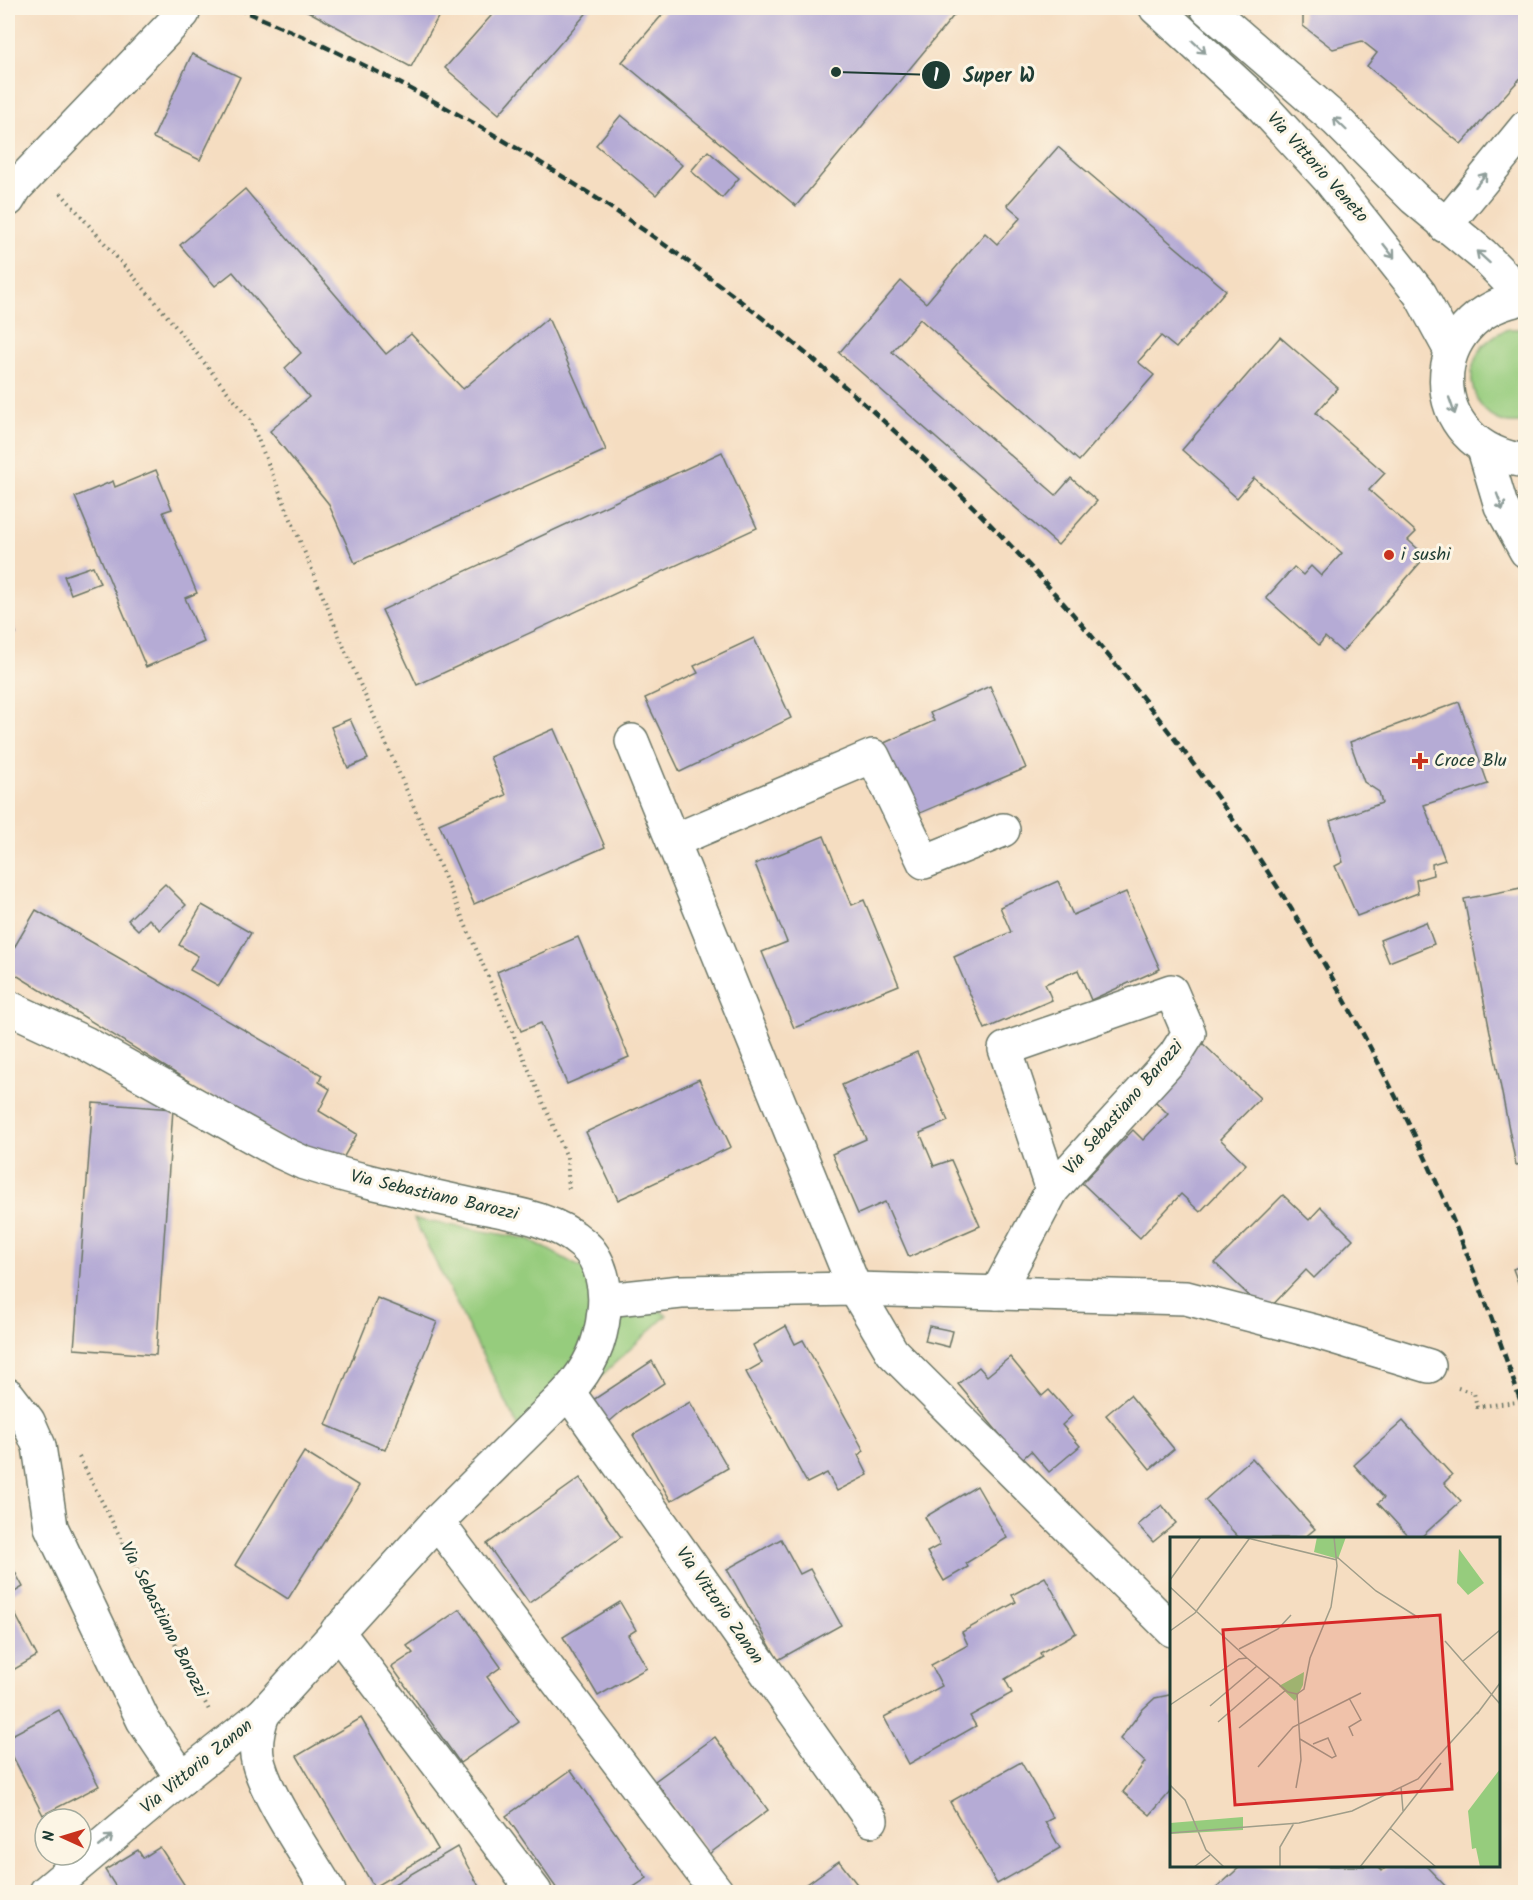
<svg xmlns="http://www.w3.org/2000/svg" width="1533" height="1900" font-family="Kalam,sans-serif">
<style>
.green{fill:#96cc7d;stroke:#5a8458;stroke-width:1.5}
.building{fill:#b5abd5}
.lines{fill:none;stroke-linecap:round;stroke-linejoin:round}
.minor-casing{stroke:#6a7565;stroke-width:36}
.major-casing{stroke:#6a7565;stroke-width:36}
.path{stroke:#6a7565;stroke-width:4;stroke-dasharray:1.5 4.5;stroke-linecap:butt}
.minor{stroke:#fff;stroke-width:33}
.major{stroke:#fff;stroke-width:33}
.rail{stroke:#1f3d34;stroke-width:4.5;stroke-dasharray:9 4.5;stroke-linecap:butt}
.path-bridge{stroke:#6a7565;stroke-width:4;stroke-dasharray:1.5 4.5;stroke-linecap:butt}
.oneway{stroke:#8f9e9a}
.poi-dot{fill:#c8321e;stroke:#fcf5e5;stroke-width:2}
.labels{text-anchor:middle;dominant-baseline:central;stroke-width:6;stroke-linejoin:round;paint-order:stroke}
.street-label{font-size:18px;fill:#1f3d34;stroke:#fcf5e5}
.poi-label{font-size:18px;fill:#1f3d34;stroke:#fcf5e5;text-anchor:start}
.inset-road{fill:none;stroke:#9f9d89;stroke-width:1.5}
.view{fill:#d62828;fill-opacity:0.15;stroke:#d62828;stroke-width:3}
.inset-edge{fill:none;stroke:#1f3d34;stroke-width:3}
.leader{fill:none;stroke:#1f3d34;stroke-width:2}
.callout-dot{fill:#1f3d34;stroke:#fcf5e5;stroke-width:2}
.mark-label{font-size:18px;text-anchor:middle;font-weight:bold;fill:#fff}
.callout-label{font-size:20px;text-anchor:middle;font-weight:bold;fill:#1f3d34;stroke:#fcf5e5;stroke-width:6;stroke-linejoin:round;paint-order:stroke}
</style>
<rect width="100%" height="100%" fill="#fcf5e5"/>
<filter id="ink" filterUnits="userSpaceOnUse"><feTurbulence type="fractalNoise" baseFrequency=".0167" numOctaves="2"/><feDisplacementMap in="SourceGraphic" scale="12" xChannelSelector="R" yChannelSelector="G"/><feConvolveMatrix kernelMatrix="1 2 1 2 8 2 1 2 1" color-interpolation-filters="sRGB"/></filter>
<filter id="wash" filterUnits="userSpaceOnUse"><feTurbulence type="fractalNoise" baseFrequency=".008" numOctaves="4" result="noise"/><feDisplacementMap in="SourceGraphic" scale="24" xChannelSelector="R" yChannelSelector="G"/><feGaussianBlur stdDeviation="1.35" result="paint"/><feColorMatrix in="noise" values="0 0 0 0 0 0 0 0 0 0 0 0 0 0 0 0 0 1.4 0 .05"/><feComposite in="paint" operator="in"/></filter>
<g filter="url(#wash)">
<rect width="100%" height="100%" fill="#f5ddc1"/>
<!-- green -->
<g class="green">
<path d="M1508,329H1525V422C1473,434 1445,354 1508,329Z"/>
<path d="M414,1219L529,1239L667,1315L527,1444Z"/>
</g>
<g id="blocks">
<!-- building -->
<g class="building">
<path d="M302,8H443L411,67Z"/>
<path d="M498,8H591L499,114L445,68Z"/>
<path d="M668,8H960L796,206L622,62Z"/>
<path d="M1303,8H1526V72L1461,144L1367,66L1377,53L1362,41L1333,49L1303,26Z"/>
<path d="M192,54L240,77L200,160L153,138Z"/>
<path d="M621,115L682,165L656,195L596,145Z"/>
<path d="M1058,147L1226,290L1176,348L1161,336L1138,362L1154,375L1079,461L920,319L892,352L1056,495L1071,478L1097,501L1058,545L839,353L901,281L926,303L985,233L997,244L1021,217L1007,205Z"/>
<path d="M708,151L739,178L722,198L691,171Z"/>
<path d="M245,189L386,354L411,334L463,389L548,318L606,450L355,563L328,503L270,431L309,397L285,368L301,353L233,272L215,286L180,245Z"/>
<path d="M1280,337L1338,388L1316,413L1385,473L1369,490L1416,532L1408,540L1426,556L1342,652L1325,637L1319,645L1266,598L1294,567L1303,575L1311,566L1321,576L1342,553L1254,478L1237,498L1182,450Z"/>
<path d="M722,452L757,528L417,685L382,610Z"/>
<path d="M156,470L172,509L163,512L197,593L185,598L204,642L146,667L75,497L113,481L115,487Z"/>
<path d="M93,566L100,583L71,594L64,576Z"/>
<path d="M8,611L16,633L8,636Z"/>
<path d="M754,638L791,718L680,772L645,698L698,673L694,666Z"/>
<path d="M990,686L1026,768L913,816L882,744L934,721L930,713Z"/>
<path d="M1459,702L1488,784L1424,805L1445,860L1432,864L1433,875L1416,880L1418,893L1357,916L1335,866L1343,862L1330,821L1382,803L1379,792L1364,782L1350,742Z"/>
<path d="M350,719L368,759L348,768L331,727Z"/>
<path d="M554,729L605,847L474,904L439,824L506,795L490,757Z"/>
<path d="M824,836L852,905L864,900L899,985L794,1028L762,952L787,942L755,864Z"/>
<path d="M1058,881L1073,915L1126,892L1160,969L1091,1000L1078,970L1045,984L1052,1000L985,1029L954,957L1011,932L1000,907Z"/>
<path d="M165,884L186,905L160,930L149,919L138,930L128,920Z"/>
<path d="M1526,887V1163L1516,1165L1464,899Z"/>
<path d="M202,905L251,933L219,986L190,970L198,956L179,945Z"/>
<path d="M36,910L322,1075L319,1082L330,1089L319,1111L357,1134L339,1165L284,1140L8,970V958Z"/>
<path d="M1426,922L1434,944L1389,962L1380,940Z"/>
<path d="M578,937L629,1057L567,1084L541,1023L521,1031L497,972Z"/>
<path d="M1200,1041L1260,1098L1220,1139L1246,1164L1200,1212L1181,1194L1140,1238L1082,1183L1133,1130L1143,1140L1168,1114L1148,1094Z"/>
<path d="M917,1052L948,1121L920,1133L934,1166L951,1160L980,1226L909,1257L885,1202L858,1214L832,1154L866,1139L842,1085Z"/>
<path d="M699,1079L731,1147L618,1200L586,1132Z"/>
<path d="M93,1103L173,1109L156,1355L74,1349Z"/>
<path d="M1283,1195L1309,1220L1321,1207L1353,1239L1314,1278L1306,1270L1266,1312L1215,1263Z"/>
<path d="M1526,1264V1301H1525L1513,1269Z"/>
<path d="M377,1298L437,1322L385,1450L326,1425Z"/>
<path d="M786,1326L795,1344L803,1340L864,1451L858,1455L868,1475L837,1491L827,1473L807,1483L746,1372L762,1363L753,1345Z"/>
<path d="M929,1326L953,1331L949,1347L925,1341Z"/>
<path d="M1010,1357L1042,1396L1049,1390L1072,1416L1062,1425L1080,1446L1049,1472L1031,1451L1021,1460L958,1384L979,1367L987,1376Z"/>
<path d="M652,1361L664,1383L623,1410L603,1427L587,1404Z"/>
<path d="M1130,1395L1174,1449L1150,1469L1106,1415Z"/>
<path d="M690,1402L728,1468L671,1501L633,1435Z"/>
<path d="M1403,1421L1452,1475L1444,1483L1461,1501L1420,1538H1410L1378,1503L1384,1498L1354,1465Z"/>
<path d="M304,1452L359,1486L288,1599L235,1565Z"/>
<path d="M1252,1458L1315,1529L1304,1538H1239L1205,1500Z"/>
<path d="M580,1478L621,1537L529,1603L487,1544Z"/>
<path d="M977,1486L1007,1538L966,1563L968,1567L944,1581L927,1552L940,1545L925,1517Z"/>
<path d="M1162,1505L1176,1523L1153,1542L1138,1525Z"/>
<path d="M781,1539L800,1574L810,1569L841,1625L778,1660L727,1569Z"/>
<path d="M8,1559L23,1587L8,1596Z"/>
<path d="M1045,1577L1076,1633L1040,1653L1042,1657L1005,1679L1012,1693L970,1716L976,1726L909,1764L884,1717L942,1686L931,1665L968,1645L962,1632L1016,1602L1012,1595Z"/>
<path d="M8,1600L37,1656L8,1673Z"/>
<path d="M620,1602L636,1630L628,1635L647,1668L598,1696L563,1637Z"/>
<path d="M460,1609L501,1667L487,1677L519,1722L460,1763L392,1667L413,1653L407,1646Z"/>
<path d="M1169,1695L1172,1697V1790L1150,1815L1123,1792L1145,1762L1120,1739L1143,1709L1155,1698Z"/>
<path d="M59,1710L99,1786L43,1815L8,1747V1737Z"/>
<path d="M361,1718L438,1849L374,1887L297,1756Z"/>
<path d="M715,1737L768,1810L709,1854L655,1781Z"/>
<path d="M1021,1762L1053,1818L1045,1822L1060,1848L997,1884L950,1802Z"/>
<path d="M571,1770L647,1878L626,1892H559L506,1816Z"/>
<path d="M160,1847L189,1892H119L105,1870L138,1850L143,1858Z"/>
<path d="M457,1847L482,1892H399L394,1884Z"/>
<path d="M839,1861L863,1892H796Z"/>
<path d="M1241,1866H1377L1382,1871L1387,1866H1426L1451,1892H1212Z"/>
</g>
</g>
</g>
<g filter="url(#ink)">
<use href="#blocks" fill-opacity="0" stroke="#6a7565" stroke-width="1.5"/>
<g class="lines">
<!-- minor casing -->
<g class="minor-casing">
<g id="minor">
<path d="M8,200L16,187L183,13"/>
<path d="M1445,226L1526,127"/>
<path d="M632,741L855,1289L892,1352L1172,1630"/>
<path d="M673,841L873,756L924,862L1003,830"/>
<path d="M8,1007L85,1043L278,1151L304,1163C356,1180 410,1191 463,1203C502,1212 552,1216 583,1244C601,1259 607,1288 604,1311C601,1344 590,1367 568,1392L437,1522L263,1714L182,1778L46,1892"/>
<path d="M997,1293L1052,1190L1175,1055L1189,1033L1171,991L1005,1049L1052,1190"/>
<path d="M606,1300L681,1292L855,1289L1186,1298L1317,1332L1429,1366"/>
<path d="M568,1392L871,1820"/>
<path d="M8,1395L28,1421L39,1446L51,1527L143,1720L182,1778"/>
<path d="M437,1522L717,1892"/>
<path d="M337,1631L535,1892"/>
<path d="M263,1714C258,1728 255,1741 257,1756C263,1793 309,1857 329,1892"/>
</g>
</g>
<!-- major casing -->
<g class="major-casing">
<g id="major">
<path d="M1156,8L1260,104L1329,179L1420,294L1451,351"/>
<path d="M1207,8L1337,121L1414,198L1483,255L1525,298"/>
<path d="M1526,298C1420,313 1420,448 1526,461"/>
<path d="M1484,449L1501,506L1526,551"/>
</g>
</g>
<!-- path -->
<g class="path">
<path d="M61,193L159,306L250,420L343,645L567,1157L569,1192"/>
<path d="M1458,1388L1474,1393L1477,1407L1483,1406"/>
<path d="M79,1457L210,1712"/>
</g>
<!-- minor -->
<use href="#minor" class="minor"/>
<!-- major -->
<use href="#major" class="major"/>
<!-- rail -->
<path class="rail" d="M236,8C692,193 1100,562 1339,990C1392,1085 1441,1184 1479,1285C1496,1328 1510,1372 1526,1416"/>
<!-- path-bridge -->
<path class="path-bridge" d="M1483,1406L1526,1401"/>
</g>
<!-- one-way arrows -->
<defs><path id="oneway-shaft" d="M-6 0H5M1.5-3L5.5 0L1.5 3" fill="none" stroke-width="1.6" stroke-linecap="round" stroke-linejoin="round" transform="scale(1.5)"/></defs>
<g class="oneway">
<use href="#oneway-shaft" transform="translate(1199 47) rotate(43)"/>
<use href="#oneway-shaft" transform="translate(1340 124) rotate(-136)"/>
<use href="#oneway-shaft" transform="translate(1481 180) rotate(-52)"/>
<use href="#oneway-shaft" transform="translate(1389 251) rotate(52)"/>
<use href="#oneway-shaft" transform="translate(1483 257) rotate(-138)"/>
<use href="#oneway-shaft" transform="translate(1452 406) rotate(71)"/>
<use href="#oneway-shaft" transform="translate(1500 502) rotate(70)"/>
<use href="#oneway-shaft" transform="translate(106 1841) rotate(-40)"/>
</g>
</g>
<!-- markers -->
<g class="poi-dot">
<circle cx="1389" cy="555" r="6"/>
<path d="M1417 752h6v6h6v6h-6v6h-6v-6h-6v-6h6z"/>
</g>
<g class="labels">
<!-- street labels -->
<g class="street-label">
<text transform="translate(1317 168) rotate(48)">Via Vittorio Veneto</text>
<text transform="translate(1124 1108) rotate(-49)">Via Sebastiano Barozzi</text>
<text transform="translate(434 1196) rotate(13)">Via Sebastiano Barozzi</text>
<text transform="translate(719 1606) rotate(55)">Via Vittorio Zanon</text>
<text transform="translate(163 1620) rotate(63)">Via Sebastiano Barozzi</text>
<text transform="translate(197 1767) rotate(-39)">Via Vittorio Zanon</text>
</g>
<!-- poi labels -->
<g class="poi-label">
<text x="1401" y="555">i sushi</text>
<text x="1434" y="761">Croce Blu</text>
</g>
</g>
<!-- overview -->
<g transform="translate(1170 1537)">
<rect width="330" height="330" fill="#f5ddc1"/>
<path d="M147,0H176L168,22L144,15ZM289,12L314,46L298,58L287,46ZM134,135L133,148L125,164L109,149ZM330,232V330H310L306,311L302,312L298,274ZM73,280V293L0,297V286Z" fill="#96cc7d"/>
<path class="inset-road" d="M73,0L167,23M167,20L206,54L249,81M0,43L31,0M0,50L77,121L118,155L127,157M0,94L25,76L79,2M275,104L330,167M69,112L108,92L121,78M293,124L330,93M127,157L134,152L140,121L161,70L167,29L164,0M179,161L191,183L179,190L183,199M0,168L69,122L77,121M40,169L87,129M307,177L330,146M48,185L100,140M69,191L116,153M130,202L162,221L166,219L158,201L143,207M88,230L123,190L191,156M0,248L15,263L36,313L54,330M231,250L233,274M126,251L131,223L127,157M220,291L266,330M0,296L129,286L182,274L248,242L308,175M24,330L40,318M110,330V310L124,286M190,330L271,226"/>
<path class="view" d="M270,78L282,252L65,268L53,93Z"/>
<rect width="330" height="330" class="inset-edge"/>
</g>
<!-- callouts -->
<path class="leader" d="M836 72L936 75"/>
<g class="callout-dot">
<circle cx="836" cy="72" r="6"/>
<circle cx="936" cy="75" r="15"/>
</g>
<g class="mark-label">
<text x="936" y="81">1</text>
</g>
<g class="callout-label">
<text x="999" y="82">Super W</text>
</g>
<!-- margin -->
<rect width="1533" height="1900" fill="none" stroke="#fcf5e5" stroke-width="30"/>
<!-- north arrow -->
<g transform="translate(63 1837) rotate(274)"><circle r="28" fill="#fcf5e5" stroke="#a4ab9e" stroke-width="1.5"/>
<path d="M0-4.5L10 22L0 15L-10 22Z" fill="#c8321e"/>
<text y="-9" font-size="16" font-weight="bold" text-anchor="middle" fill="#1f3d34">N</text>
</g>
</svg>
